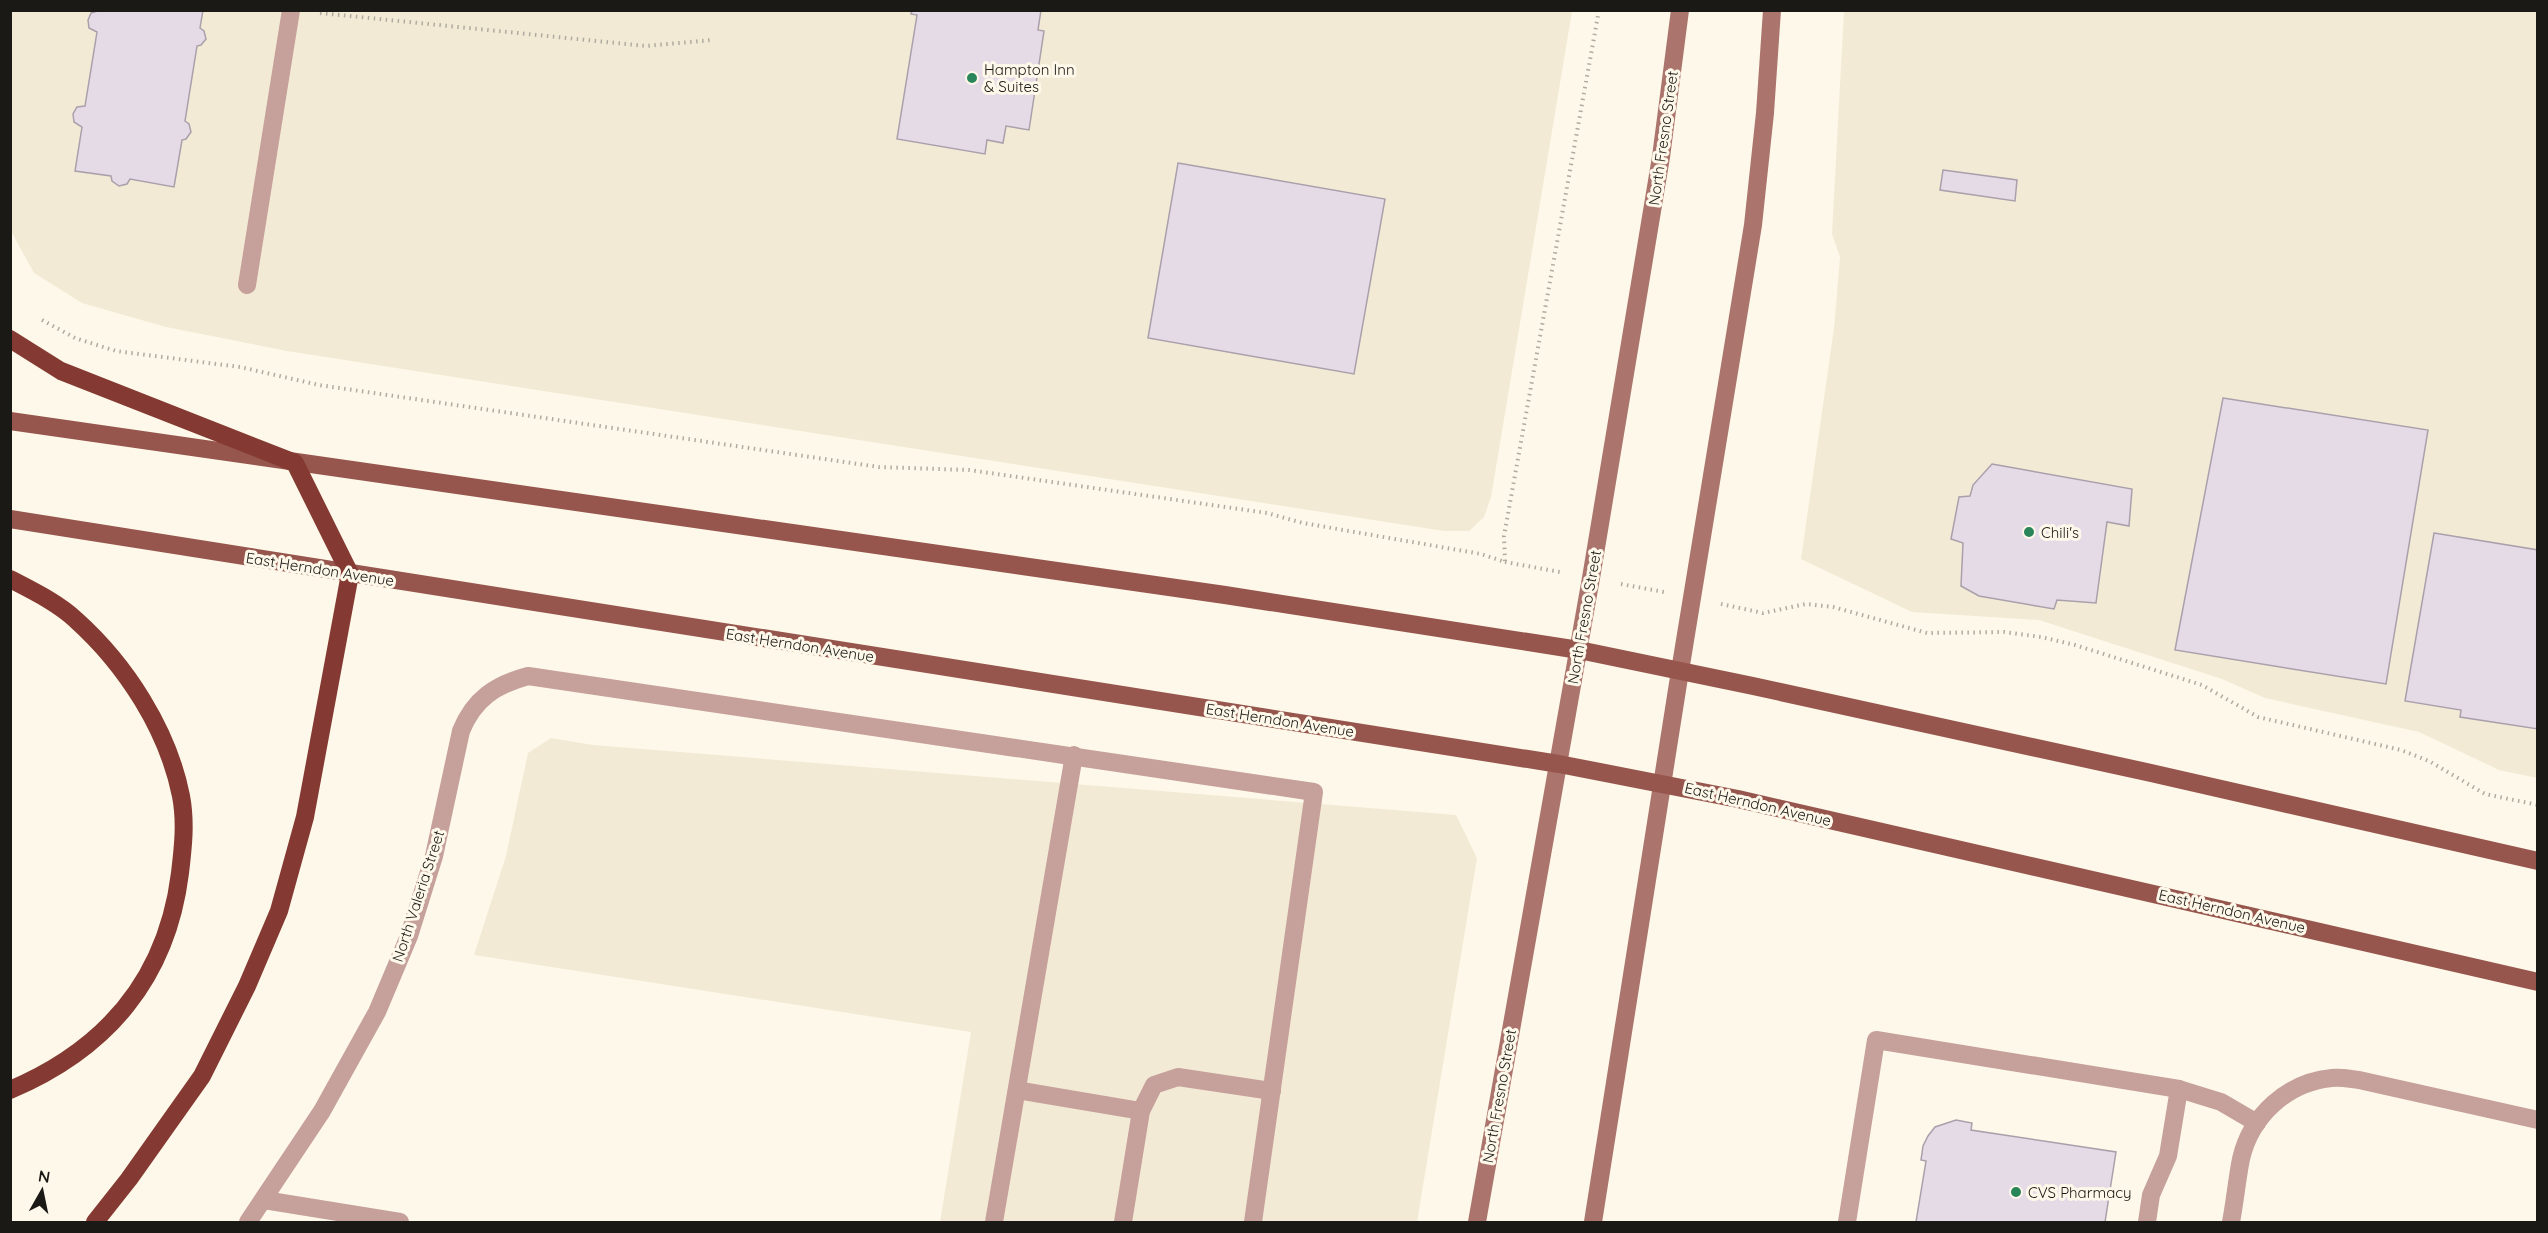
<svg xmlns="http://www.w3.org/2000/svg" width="2548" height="1233" font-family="Quicksand,sans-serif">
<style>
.built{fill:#f3ead5}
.building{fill:#e5dbe7;stroke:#a9a0ab;stroke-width:1.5}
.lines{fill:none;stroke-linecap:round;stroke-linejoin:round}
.path{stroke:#afaba0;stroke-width:4;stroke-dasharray:1.5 4.5;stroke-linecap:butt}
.service{stroke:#c6a09a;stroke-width:18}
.minor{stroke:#c6a09a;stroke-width:18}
.secondary{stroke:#ab756d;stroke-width:18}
.primary{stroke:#97564d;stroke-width:18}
.motorway{stroke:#843a32;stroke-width:18}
.poi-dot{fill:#2a855b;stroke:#fdf8e9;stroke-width:2}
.labels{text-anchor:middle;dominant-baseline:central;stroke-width:6;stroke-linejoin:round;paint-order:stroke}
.poi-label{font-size:15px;fill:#1b1915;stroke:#fdf8e9;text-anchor:start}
.street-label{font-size:15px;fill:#1b1915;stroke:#fdf8e9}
</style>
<rect width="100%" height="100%" fill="#fdf8e9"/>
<!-- built -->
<g class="built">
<path d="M10,11H1572L1491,497L1484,517L1469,531H1444L287,351L166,327L82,303L34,273L11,231Z"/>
<path d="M1844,11H2537V778L2499,770L2419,732L2265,698L2222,679L2039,620L1912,612L1801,559L1834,328L1840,257L1832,234Z"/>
<path d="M551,738L593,745L1456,815L1477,858L1417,1222H940L971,1032L474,955L506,856L528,753Z"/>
</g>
<!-- building -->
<g class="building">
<path d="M101,10H203L200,28L204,31L206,39L201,45L197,46L185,121L189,124L191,132L186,139L182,140L174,187L130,179L127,184L119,186L112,181L111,176L75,171L82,127L74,122L73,114L77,107L85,106L97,32L89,28L88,20L91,13Z"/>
<path d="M912,10H1041L1038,30L1044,31L1029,130L1006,126L1003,143L987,140L985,154L897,139L917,15L911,14Z"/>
<path d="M1178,163L1385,199L1354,374L1148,338Z"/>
<path d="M1943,170L2017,180L2015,201L1940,190Z"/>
<path d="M2223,398L2428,430L2386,684L2175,650Z"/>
<path d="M1992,464L2132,489L2129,526L2107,522L2096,603L2057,600L2054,609L1979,596L1961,586L1963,543L1951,539L1959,497L1970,496L1973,485Z"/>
<path d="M2434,533L2538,550V729L2460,717L2461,710L2405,701Z"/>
<path d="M1956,1120L1972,1123L1971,1130L2116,1152L2105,1222H1916L1926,1161L1921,1160L1923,1146L1928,1136L1935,1127Z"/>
</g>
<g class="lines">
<!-- path -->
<g class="path">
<path d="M320,13L646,46L712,40"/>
<path d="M42,320L75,338L116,351L240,367L319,385L879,467L969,470L1267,513L1303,523L1481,554L1505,562L1504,536L1599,10"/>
<path d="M1505,562L1560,572"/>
<path d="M1621,584L1664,592"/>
<path d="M1721,604L1763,613L1806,604L1833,607L1927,633L2004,632L2041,637L2075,645L2202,685L2258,717L2401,750L2429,761L2485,794L2538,805"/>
</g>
<!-- service -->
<g class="service">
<path d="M247,285L291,10"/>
<path d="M1017,1090L1141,1111"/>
<path d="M994,1222L1074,755"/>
<path d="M1123,1222L1141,1111L1154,1085L1178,1077L1272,1091"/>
<path d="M1847,1222L1876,1040L2179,1089L2221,1102L2257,1123"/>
<path d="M2147,1222L2151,1195L2168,1156L2179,1089"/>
<path d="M2231,1222C2235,1201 2237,1179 2241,1159C2251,1115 2288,1082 2332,1078C2341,1077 2350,1079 2359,1080L2538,1120"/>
</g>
<!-- minor -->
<g class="minor">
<path d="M264,1200L400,1222"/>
<path d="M248,1222L322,1111L377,1012L409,936L434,856L461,731C474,699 495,685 528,676L1314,792L1253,1222"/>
</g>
<!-- secondary -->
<g class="secondary">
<path d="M1477,1222L1591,578L1661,157L1680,10"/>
<path d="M1593,1222L1680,671L1753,225L1765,113L1772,10"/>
</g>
<!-- primary -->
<g class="primary">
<path d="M10,421L1225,595L1579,650L1753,686L2151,773L2538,861"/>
<path d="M10,519L1559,764L1738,799L2538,982"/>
</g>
<!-- motorway -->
<g class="motorway">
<path d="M10,339L61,371L295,463L350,574L305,817L279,911L247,986L202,1076L129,1179L95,1222"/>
<path d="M10,579C33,591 58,603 76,620C126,665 168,730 181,796C186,822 183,848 180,873C167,978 107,1049 10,1090"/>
</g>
</g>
<!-- markers -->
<g class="poi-dot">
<circle cx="972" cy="78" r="6"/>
<circle cx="2029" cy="532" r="6"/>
<circle cx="2016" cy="1192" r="6"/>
</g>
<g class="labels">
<!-- poi labels -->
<g class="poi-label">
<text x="984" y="69">Hampton Inn<tspan x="984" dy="17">&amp; Suites</tspan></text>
<text x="2041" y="532">Chili's</text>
<text x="2028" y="1192">CVS Pharmacy</text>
</g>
<!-- street labels -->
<g class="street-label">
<text transform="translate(1663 138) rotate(-82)">North Fresno Street</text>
<text transform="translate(320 569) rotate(9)">East Herndon Avenue</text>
<text transform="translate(1584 617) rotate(-80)">North Fresno Street</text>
<text transform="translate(800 645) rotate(9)">East Herndon Avenue</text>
<text transform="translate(1280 720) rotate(9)">East Herndon Avenue</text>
<text transform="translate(1758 804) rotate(13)">East Herndon Avenue</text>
<text transform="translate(418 896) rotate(-72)">North Valeria Street</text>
<text transform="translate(2232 911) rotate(13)">East Herndon Avenue</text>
<text transform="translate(1499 1096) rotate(-80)">North Fresno Street</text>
</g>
</g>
<!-- border -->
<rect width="2548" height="1233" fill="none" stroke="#1b1915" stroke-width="24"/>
<!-- north arrow -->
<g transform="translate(42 1191) rotate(9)" stroke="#fdf8e9" stroke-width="4.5" paint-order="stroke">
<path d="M0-4.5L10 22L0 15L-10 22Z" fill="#1b1915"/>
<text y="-9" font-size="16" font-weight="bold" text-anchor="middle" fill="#1b1915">N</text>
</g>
</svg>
